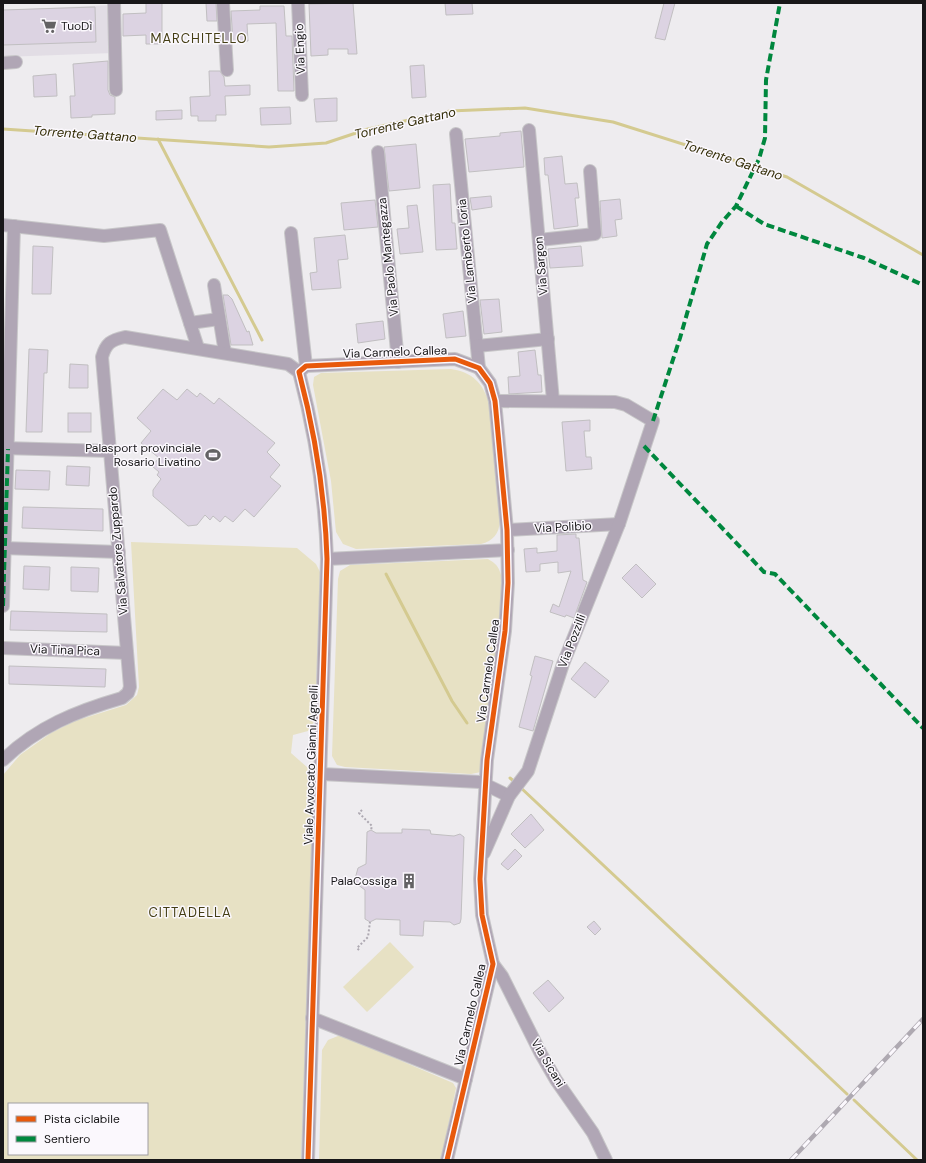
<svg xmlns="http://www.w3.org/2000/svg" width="926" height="1163" font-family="'DM Sans',sans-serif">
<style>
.built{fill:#e2dde5}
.green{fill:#e7e1c4;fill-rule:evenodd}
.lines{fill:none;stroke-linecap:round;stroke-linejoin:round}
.stream{stroke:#d4ca90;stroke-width:3}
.building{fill:#dcd3e2;stroke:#c1bfc1}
.minor-casing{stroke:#c7c6c8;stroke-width:14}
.path{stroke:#aea9b2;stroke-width:2;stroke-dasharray:2 2;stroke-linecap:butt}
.minor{stroke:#b0a6b5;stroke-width:12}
.rail-casing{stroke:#aea9b1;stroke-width:4.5}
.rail{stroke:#fbf8fd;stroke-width:3;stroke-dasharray:9;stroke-linecap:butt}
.quiet{stroke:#00873e;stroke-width:4;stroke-dasharray:8 4;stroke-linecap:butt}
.cycleway-casing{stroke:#fbf8fd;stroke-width:8}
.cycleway{stroke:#e8590c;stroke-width:5}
.labels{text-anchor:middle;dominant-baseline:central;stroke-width:3;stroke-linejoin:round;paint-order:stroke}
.poi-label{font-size:12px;fill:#181719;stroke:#fbf8fd;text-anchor:end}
.street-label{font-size:12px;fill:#181719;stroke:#fbf8fd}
.neighbourhood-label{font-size:13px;letter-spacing:1px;fill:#443e14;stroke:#fbf8fd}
.water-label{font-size:13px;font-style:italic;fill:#332d07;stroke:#fbf8fd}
</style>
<rect width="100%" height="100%" fill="#eeecef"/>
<!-- built -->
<path class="built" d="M112,5L113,53L3,57V10Z"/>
<!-- green -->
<g class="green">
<path d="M451,369C472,372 483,383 489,403L500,521C499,534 493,541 481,544L356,549L343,544L336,532L331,481L313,385L314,377L321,373Z"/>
<path d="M131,542L297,548L316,564L320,572L315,720L308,731L293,735L291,753L308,768L314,783L301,1160H3V775L20,755L51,733L75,721L126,705L137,695L139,687ZM9,1104H147V1154H9Z"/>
<path d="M488,559C493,562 498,565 500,572C504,582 500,597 500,608C497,663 485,717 481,772L471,774L345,767L337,765L332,756L338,579L340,571L350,565Z"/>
<path d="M390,942L414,967L367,1012L343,987Z"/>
<path d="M338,1036H343L453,1083L456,1088L441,1160H319L322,1050L328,1040Z"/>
</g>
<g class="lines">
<!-- stream -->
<g class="stream">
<path d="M3,129L269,147L326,143L368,129L450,111L525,108L613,122L787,177L923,255"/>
<path d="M158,139L262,340"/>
<path d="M386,574L452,701L467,723"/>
<path d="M510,778L516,783"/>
<path d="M520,787L847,1094"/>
<path d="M854,1100L917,1160"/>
</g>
</g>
<!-- building -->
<g class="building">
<path d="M146,3H162V44H146V35L123,36V14L146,13Z"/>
<path d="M206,3H216L217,21H207Z"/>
<path d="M353,3L357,54H348V49H328V55L311,56L309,4Z"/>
<path d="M445,3H472L473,14L446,15Z"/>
<path d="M664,3H675L665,40L655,38Z"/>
<path d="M260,6H284L286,36H292L294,91H278L276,23L247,24L248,41L233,42L231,11L260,10Z"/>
<path d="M95,7L96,42L3,45V10Z"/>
<path d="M108,61V90L110,95L115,97V114L92,115V117L71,118L70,96H75L73,64Z"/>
<path d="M424,65L426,97L412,98L410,66Z"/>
<path d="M209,71H220L224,77L225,86L250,85V95L225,96L226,115H216V121H198V116H191L190,97L210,96Z"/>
<path d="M56,74L57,96L34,97L33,76Z"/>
<path d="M337,98V121L316,122L314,99Z"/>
<path d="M290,107L291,124L261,125L260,108Z"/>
<path d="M182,110V119L156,120V111Z"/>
<path d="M521,131L524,167L469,172L465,139L500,136V133Z"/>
<path d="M416,144L420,188L389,191L384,147Z"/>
<path d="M562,156L565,184L577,183L579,198H575L578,226L554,229L548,175H545L544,158Z"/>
<path d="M450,184L452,223H455L457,249L436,250L433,185Z"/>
<path d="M491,196L492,207L472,210L470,198Z"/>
<path d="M620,199L622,219L615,220L617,236L602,238L600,201Z"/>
<path d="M375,200L378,227L344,230L341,203Z"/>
<path d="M417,205L423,252L400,254L397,229L409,228L407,206Z"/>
<path d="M345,235L348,259L338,260L341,288L312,290L310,273L317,272L314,238Z"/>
<path d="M33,246L53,247L51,294H32Z"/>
<path d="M581,246L583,266L550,268L548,249Z"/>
<path d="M223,295H228L232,299L247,332L249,331L253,345H231Z"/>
<path d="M499,299L502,332L484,334L480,300Z"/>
<path d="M463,311L466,336L446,338L443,314Z"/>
<path d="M383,321L385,339L358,343L356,324Z"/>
<path d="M29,349L48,350L47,373H44L42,432H26Z"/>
<path d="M535,350L538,375H541L542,392L509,394L508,377L520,376L518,352Z"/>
<path d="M70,364L88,365V388H69Z"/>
<path d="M163,389L177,400L187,389L197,397L200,393L214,404L219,398L275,443L267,452L280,465L270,477L281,486L254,517L245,509L233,522L225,516L220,522L213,516L210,520L205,515L197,525L188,526L153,496V490L161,479L157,475L159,472L152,466L159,458L141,443L151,431L137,418Z"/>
<rect x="68" y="413" width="23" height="19"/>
<path d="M590,420V431H584L586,457H591L592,469L566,471L562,422Z"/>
<path d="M67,466L90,467L89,486L66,485Z"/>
<path d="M16,470L50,471L49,490L15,489Z"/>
<path d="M23,507L103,509V531L22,528Z"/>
<path d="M576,534V538H579L583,580L587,582L574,618L566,615L565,617L550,612L553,604L559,607L571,571L558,573V562L540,564V571L526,572L524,549L537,548V553L557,551V535Z"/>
<path d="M636,564L656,584L642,598L622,578Z"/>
<path d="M24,566L50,567L49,590L23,589Z"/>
<path d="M71,567L99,568L98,592L71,591Z"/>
<path d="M11,611L107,614V632L10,630Z"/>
<path d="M535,656L553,661L533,731L519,727L532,676L530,675Z"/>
<path d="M585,662L609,681L595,698L571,679Z"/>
<path d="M9,666L106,669L105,687L9,684Z"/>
<path d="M531,814L544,830L525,848L511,834Z"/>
<path d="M402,829L430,830L431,834L454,836L460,834L464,837L461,919L460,923L454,925L450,922L424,921L423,936L400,935V920L376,919L370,922L365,919V890L357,884L355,879L358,868L366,864L367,832L371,830L376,833H402Z"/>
<path d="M515,849L522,856L508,870L501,864Z"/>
<path d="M594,921L601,929L595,935L587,927Z"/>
<path d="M548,980L564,998L549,1012L533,993Z"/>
</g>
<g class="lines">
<!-- minor casing -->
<g class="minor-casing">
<g id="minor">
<path d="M114,3L116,90"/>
<path d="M223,3L227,70"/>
<path d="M298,3L302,95"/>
<path d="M3,63L16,62"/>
<path d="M529,130L553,401"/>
<path d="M456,134L479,368"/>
<path d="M378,152L398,362"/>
<path d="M3,225L104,236L160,230L198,348"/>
<path d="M291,233L306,366"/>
<path d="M539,240L595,234L590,171"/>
<path d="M214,285L225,353"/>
<path d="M190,323L219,319"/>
<path d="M477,346L548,339"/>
<path d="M299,372L306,366L455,359L479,368L490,383L495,401L507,530L508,583L505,631L487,760L480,879L482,915L493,964L447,1160"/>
<path d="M299,372C315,433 325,495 327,559L308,1160"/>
<path d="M3,448L110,451"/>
<path d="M507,530L619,524"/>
<path d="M3,548L119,552"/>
<path d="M327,559L508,550"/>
<path d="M3,606L14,226"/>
<path d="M3,648L127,653"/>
<path d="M3,760C37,727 77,711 122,698L128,693L130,687L102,357C106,343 111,340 125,337L288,364L299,372"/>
<path d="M321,774L480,782L509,796"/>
<path d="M484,853L509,796L528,771L563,664L619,524L653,421L626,405L615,402L495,401"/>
<path d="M493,964L502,976L541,1054L556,1080L593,1133L606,1160"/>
<path d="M312,1018L466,1079"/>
</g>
</g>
<!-- path -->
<g class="path">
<path d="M362,810L359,813L372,826L371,830"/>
<path d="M359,950L357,948L368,937L370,922"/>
</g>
<!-- minor -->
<use href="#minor" class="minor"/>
<!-- rail casing -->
<g class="rail-casing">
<path id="rail" d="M791,1160L923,1019"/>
</g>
<!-- rail -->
<use href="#rail" class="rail"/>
<!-- quiet -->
<g class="quiet">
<path d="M736,206L764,224L864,258L923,285"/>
<path d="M653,421L680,338L707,244L722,222L736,206L759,159L765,138L766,80L780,3"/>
<path d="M644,446L764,572L775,574L923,728"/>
<path d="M3,606L8,449"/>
</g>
<!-- cycleway casing -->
<g class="cycleway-casing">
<path id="cycleway" d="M308,1160L327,559C325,495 315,433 299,372L306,366L455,359L479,368L490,383L495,401L507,530L508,583L505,631L487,760L480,879L482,915L493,964L447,1160"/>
</g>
<!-- cycleway -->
<use href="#cycleway" class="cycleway"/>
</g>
<!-- icons -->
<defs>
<g id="supermarket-bare" transform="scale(1.2)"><path d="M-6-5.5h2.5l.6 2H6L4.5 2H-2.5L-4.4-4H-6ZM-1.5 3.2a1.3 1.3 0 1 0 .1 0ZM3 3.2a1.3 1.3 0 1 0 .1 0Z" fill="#636264" stroke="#fbf8fd" stroke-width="2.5" paint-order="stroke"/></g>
<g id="stadium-bare" transform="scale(1.2)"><path d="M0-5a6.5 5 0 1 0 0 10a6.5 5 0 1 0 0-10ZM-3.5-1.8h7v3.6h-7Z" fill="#636264" stroke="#fbf8fd" stroke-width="2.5" paint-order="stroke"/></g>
<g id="building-bare" transform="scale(1.2)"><path d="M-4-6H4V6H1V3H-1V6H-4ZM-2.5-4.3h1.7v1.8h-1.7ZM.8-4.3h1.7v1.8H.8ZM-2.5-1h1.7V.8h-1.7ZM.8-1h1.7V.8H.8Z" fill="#636264" stroke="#fbf8fd" stroke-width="2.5" paint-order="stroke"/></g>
</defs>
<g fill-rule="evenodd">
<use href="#supermarket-bare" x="49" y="26"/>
<use href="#stadium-bare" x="213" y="455"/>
<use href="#building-bare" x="409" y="881"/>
</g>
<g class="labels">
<!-- poi labels -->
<g class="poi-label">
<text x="61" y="26" text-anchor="start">TuoDì</text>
<text x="201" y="448">Palasport provinciale<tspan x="201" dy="14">Rosario Livatino</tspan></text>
<text x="397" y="881">PalaCossiga</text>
</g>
<!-- street labels -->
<g class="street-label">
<text transform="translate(300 49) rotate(-92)">Via Engio</text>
<text transform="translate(467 251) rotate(-96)">Via Lamberto Loria</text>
<text transform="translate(388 257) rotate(-96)">Via Paolo Mantegazza</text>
<text transform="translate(541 266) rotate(-95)">Via Sargon</text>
<text transform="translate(395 352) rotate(-2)">Via Carmelo Callea</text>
<text transform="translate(563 527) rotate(-3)">Via Polibio</text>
<text transform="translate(118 551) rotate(-95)">Via Salvatore Zuppardo</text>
<text transform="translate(572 641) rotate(-69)">Via Pozzilli</text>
<text transform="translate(65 650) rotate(2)">Via Tina Pica</text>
<text transform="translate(488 671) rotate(-82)">Via Carmelo Callea</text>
<text transform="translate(311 765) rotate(-88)">Viale Avvocato Gianni Agnelli</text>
<text transform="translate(470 1015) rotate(-77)">Via Carmelo Callea</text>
<text transform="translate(548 1063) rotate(59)">Via Sicani</text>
</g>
<!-- neighbourhood labels -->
<g class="neighbourhood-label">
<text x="199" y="38">MARCHITELLO</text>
<text x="190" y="912">CITTADELLA</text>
</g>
<!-- water labels -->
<g class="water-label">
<text transform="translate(405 123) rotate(-13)">Torrente Gattano</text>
<text transform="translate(85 134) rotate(4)">Torrente Gattano</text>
<text transform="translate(733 160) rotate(18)">Torrente Gattano</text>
</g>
</g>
<!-- border -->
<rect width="926" height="1163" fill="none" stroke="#181719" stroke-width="8"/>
<!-- legend -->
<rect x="8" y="1103" width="140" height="52" fill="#fbf8fd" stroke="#a09ea2"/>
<rect x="16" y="1116" width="20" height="6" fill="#e8590c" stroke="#a09ea2"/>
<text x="44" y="1123" font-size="12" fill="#181719">Pista ciclabile</text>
<rect x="16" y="1136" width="20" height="6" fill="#00873e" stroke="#a09ea2"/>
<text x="44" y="1143" font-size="12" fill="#181719">Sentiero</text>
</svg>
